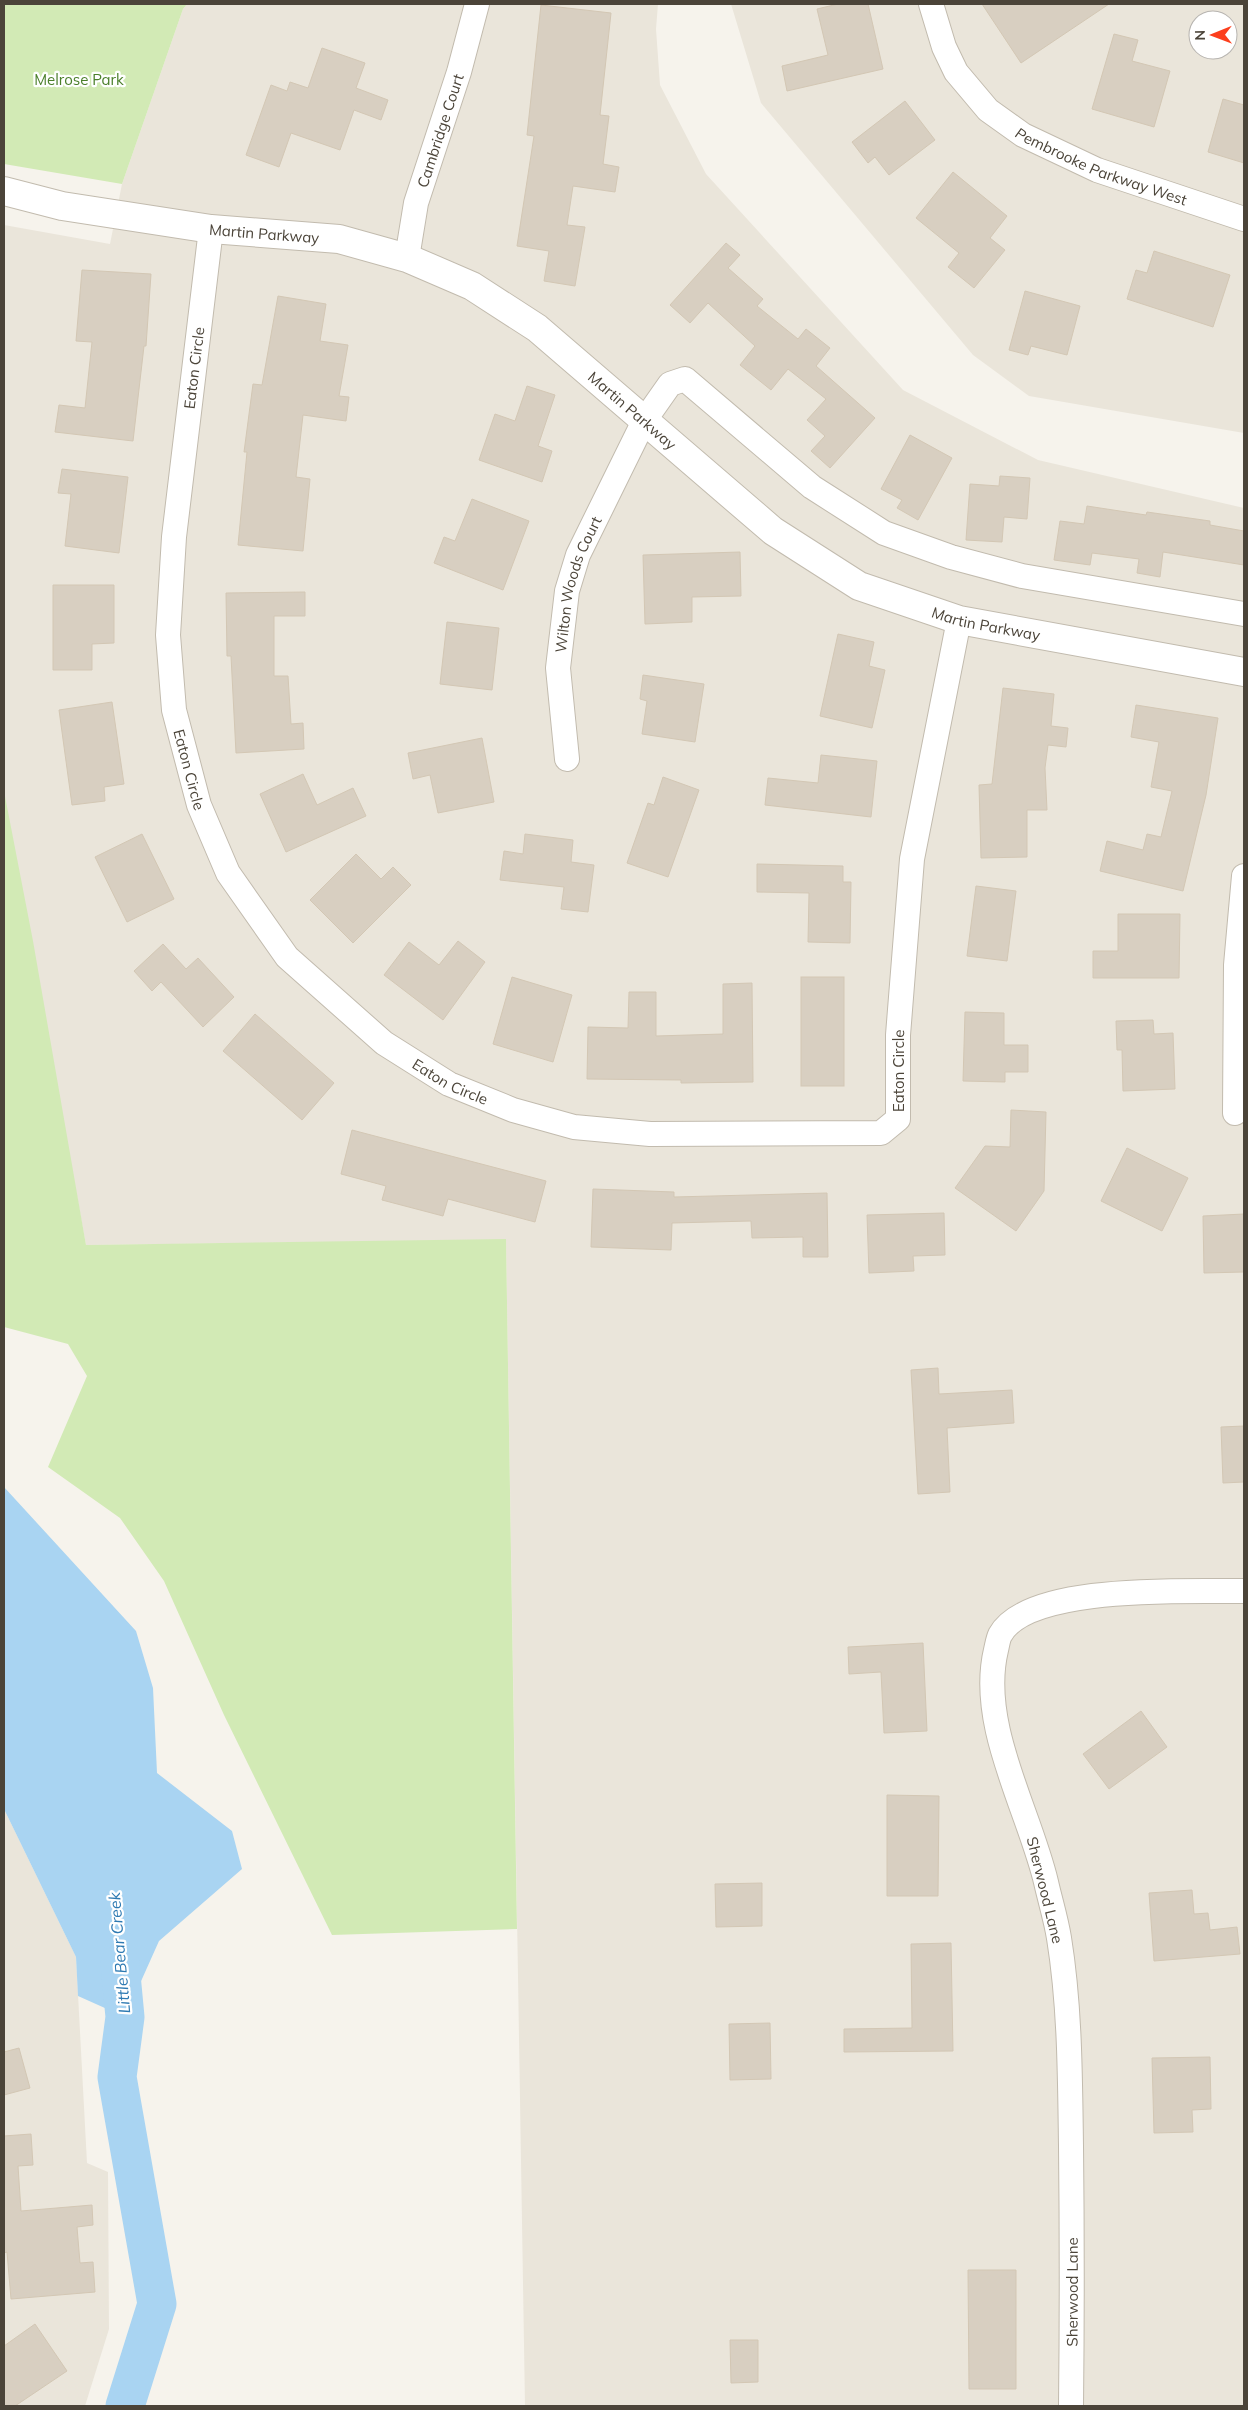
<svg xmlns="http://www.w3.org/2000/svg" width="1248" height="2410" font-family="Mulish,sans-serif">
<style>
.residential{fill:#eae5da;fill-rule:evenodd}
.green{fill:#d2eab5}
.water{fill:#a9d4f2}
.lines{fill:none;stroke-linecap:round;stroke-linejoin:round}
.river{stroke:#a9d4f2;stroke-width:39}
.building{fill:#d8cfc1;stroke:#d3c7b4}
.minor-casing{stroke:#c2bbae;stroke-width:26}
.tertiary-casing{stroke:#c2bbae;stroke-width:30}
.minor{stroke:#fff;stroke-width:24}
.tertiary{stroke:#fff;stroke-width:28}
.labels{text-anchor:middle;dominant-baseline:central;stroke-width:4.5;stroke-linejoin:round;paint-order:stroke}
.park-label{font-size:15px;fill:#4a7f2a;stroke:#fff}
.street-label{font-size:15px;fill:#4b4439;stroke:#fff}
.water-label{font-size:16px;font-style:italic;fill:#2e7ab2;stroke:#fff}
</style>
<rect width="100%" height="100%" fill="#f6f3ec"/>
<!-- residential -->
<g class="residential">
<path d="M187,4H658L656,29L660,85L706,174L903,390L1038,460L1244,508V2406H525L506,1240L86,1245L4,800V225L110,244L122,184L183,9Z"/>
<path d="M731,4H1244V433L1029,396L973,355L761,103ZM1198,20H1228V50H1198Z"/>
<path d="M4,1809L76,1957L87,2163L108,2172L109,2329L85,2406H4Z"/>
</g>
<!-- green -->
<g class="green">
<path d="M4,4H187L183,9L122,184L4,164Z"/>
<path d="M4,791L33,941L86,1245L506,1239L517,1929L332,1935L224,1715L164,1581L120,1518L48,1467L87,1376L68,1344L4,1327Z"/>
</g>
<!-- water -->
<path class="water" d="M4,1487L136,1631L153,1688L157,1773L232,1831L242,1869L159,1941L125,2017L78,1996L76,1957L4,1809Z"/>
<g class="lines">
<!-- river -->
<path class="river" d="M120,1964L125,2017L117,2077L157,2304L125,2406"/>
</g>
<!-- building -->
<g class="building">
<path d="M838,4H868L883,69L787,91L782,66L828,55L817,9Z"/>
<path d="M982,4H1109L1021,63Z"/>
<path d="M541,5L611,13L600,115L609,116L603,164L619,167L615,192L573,186L567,225L585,227L575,286L544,281L549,251L517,246L534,136L527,135Z"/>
<path d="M1114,34L1138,40L1132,61L1170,71L1154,127L1092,109Z"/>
<path d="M322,48L365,63L356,88L388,100L381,120L354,110L340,150L291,133L279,167L246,155L271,85L287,91L290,82L308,88Z"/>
<path d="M1223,99L1244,105V163L1208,152Z"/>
<path d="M905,101L935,140L889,175L875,157L868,163L852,142Z"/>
<path d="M953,172L1007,216L990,238L1005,250L974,288L948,267L959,253L916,218Z"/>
<path d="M726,243L740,255L728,268L763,299L757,306L798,339L806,329L830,348L816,366L875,418L830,468L811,451L825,436L807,420L826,399L788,369L771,390L740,365L755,346L708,303L690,323L670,305Z"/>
<path d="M1154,251L1230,275L1213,327L1127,299L1136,270L1147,273Z"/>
<path d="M82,270L151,274L146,346H144L133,441L55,432L59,405L85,408L92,342L76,341Z"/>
<path d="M1025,291L1080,306L1067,355L1031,346L1028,355L1009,350Z"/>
<path d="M278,296L326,304L320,341L348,345L339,396L349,397L346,421L303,415L296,477L310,479L303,551L238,545L247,452H244L253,384L262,385Z"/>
<path d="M527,386L555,395L538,446L552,451L542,482L479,460L495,414L515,421Z"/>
<path d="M910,435L952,458L918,520L897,508L902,500L881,489Z"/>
<path d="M62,469L128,477L119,553L65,546L71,494L58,493Z"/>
<path d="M1000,476L1030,478L1027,519L1004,517L1002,542L966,540L970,484L999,486Z"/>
<path d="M472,499L529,521L503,590L434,563L444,537L455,541Z"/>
<path d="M1087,506L1146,515L1147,512L1210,521V525L1244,531V565L1163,552L1160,577L1137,573L1139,559L1092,553L1090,565L1054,560L1060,521L1084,524Z"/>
<path d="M740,552L741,596L692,597V622L645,624L643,555Z"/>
<path d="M53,585H114V643L92,644V670H53Z"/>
<path d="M305,592V616H274V676H288L291,724L303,723L304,749L236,753L231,656H227L226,593Z"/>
<path d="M447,622L499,628L492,690L440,684Z"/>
<path d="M838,634L874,642L869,666L885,670L872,728L820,716Z"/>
<path d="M643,675L704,684L695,742L642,734L647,701L640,699Z"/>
<path d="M1003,688L1054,694L1051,726L1068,728L1066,747L1048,745L1045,768L1047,810H1027V857L981,858L979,785L992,784Z"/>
<path d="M112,702L124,784L104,787L105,801L72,805L59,710Z"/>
<path d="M1136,705L1218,718L1206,795L1183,891L1100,871L1107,841L1143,850L1147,834L1161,837L1172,791L1151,787L1159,742L1131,737Z"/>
<path d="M482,738L494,802L438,813L430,775L413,779L408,753Z"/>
<path d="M821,755L877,761L871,817L765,805L768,778L818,783Z"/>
<path d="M303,774L317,805L353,788L366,816L286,852L260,794Z"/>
<path d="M663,777L699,790L668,877L627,863L648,803L654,805Z"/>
<path d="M142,834L174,899L127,922L95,857Z"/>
<path d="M525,834L573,840L571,862L594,865L588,912L561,909L564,887L500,880L504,851L523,854Z"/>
<path d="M356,854L381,879L393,867L411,885L353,943L310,900Z"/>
<path d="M757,864L843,866V882H851L850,943L808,942L809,893L757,892Z"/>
<path d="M976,886L1016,891L1007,961L967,956Z"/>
<path d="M1118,914H1180L1179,978H1093V951H1118Z"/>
<path d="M458,941L485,962L443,1020L384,975L409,942L439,965Z"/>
<path d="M163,944L186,969L198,958L234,997L203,1027L161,982L152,991L134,971Z"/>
<path d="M512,977L572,995L553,1062L493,1044Z"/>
<rect x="801" y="977" width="43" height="109"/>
<path d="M752,983L753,1082L681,1083V1080L587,1079L588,1027L628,1028L629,992H656V1036L723,1034V984Z"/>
<path d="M965,1012L1004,1013V1045H1028V1072H1005V1082L963,1081Z"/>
<path d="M255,1014L334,1083L302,1120L223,1051Z"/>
<path d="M1153,1020L1154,1034L1173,1033L1175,1089L1123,1091L1122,1050H1117L1116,1021Z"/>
<path d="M1011,1110L1046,1112L1044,1191L1016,1231L955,1188L985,1146L1010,1147Z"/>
<path d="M352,1130L546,1181L535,1222L448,1199L443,1216L382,1200L386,1186L341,1174Z"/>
<path d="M1127,1148L1188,1178L1162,1231L1101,1201Z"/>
<path d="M593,1189L674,1192V1197L827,1193L828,1257H803V1237L752,1238L751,1221L672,1223L671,1250L591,1247Z"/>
<path d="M944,1213L945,1255L913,1256L914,1271L869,1273L867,1215Z"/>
<path d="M1244,1214V1272L1204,1273L1203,1216Z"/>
<path d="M938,1368L939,1394L1012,1390L1014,1423L947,1428L950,1492L918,1494L911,1370Z"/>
<path d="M1244,1426V1482L1223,1483L1221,1427Z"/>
<path d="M923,1643L927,1731L884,1733L881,1672L849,1674L848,1647Z"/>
<path d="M1141,1711L1167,1747L1109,1789L1083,1754Z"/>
<path d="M887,1795L939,1796L938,1896H887Z"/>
<path d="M762,1883V1926L716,1927L715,1884Z"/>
<path d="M1192,1890L1194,1914L1208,1913L1210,1930L1237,1927L1240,1954L1154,1961L1149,1893Z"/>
<path d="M951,1943L953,2051L844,2052V2029L912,2028L911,1944Z"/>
<path d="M770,2023L771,2079L730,2080L729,2024Z"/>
<path d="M19,2048L30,2088L4,2095V2052Z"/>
<path d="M1210,2057L1211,2109L1192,2110L1193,2132L1154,2133L1152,2058Z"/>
<path d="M31,2134L33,2165L18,2166L21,2211L92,2205L93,2225L77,2227L80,2263L93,2262L95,2292L11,2299L7,2252L4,2253V2136Z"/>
<path d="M968,2270H1016V2389H969Z"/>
<path d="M35,2324L67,2371L15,2406H4V2346Z"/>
<path d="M730,2340H758V2382L731,2383Z"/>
</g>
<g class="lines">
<!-- minor casing -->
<g class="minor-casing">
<g id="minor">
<path id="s1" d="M931,4L944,47L956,72L988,110L1023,135L1097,170L1244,219"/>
<path id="s2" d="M211,229L174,537L168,635L174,710L199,805L228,873L287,957L384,1043L449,1084L513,1110L574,1127L650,1134L881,1133L898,1119V1035L912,859L959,620"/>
<path id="s3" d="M407,258L416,203L459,72L477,4"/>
<path id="s4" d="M567,759L558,668L567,591L578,555L644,421L670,384L685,379L812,487L884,533L951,557L1022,576L1244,614"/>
<path d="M1235,1113L1236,965L1244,876"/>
<path id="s5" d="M1071,2406C1072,2319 1072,2233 1071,2146C1070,2077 1070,2006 1059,1938C1056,1919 1050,1900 1046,1882C1029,1810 978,1725 996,1650C997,1646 998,1639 1000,1635C1028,1583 1192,1592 1244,1591"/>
</g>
</g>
<!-- tertiary casing -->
<g class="tertiary-casing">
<g id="tertiary">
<path id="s6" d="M4,191L62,206L211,229L339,239L407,258L472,286L537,328L773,531L859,586L959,620L1244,672"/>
</g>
</g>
<!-- minor -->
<use href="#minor" class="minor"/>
<!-- tertiary -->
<use href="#tertiary" class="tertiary"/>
</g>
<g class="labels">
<!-- park labels -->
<g class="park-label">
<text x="79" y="79">Melrose Park</text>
</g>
<!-- street labels -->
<g class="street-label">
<text stroke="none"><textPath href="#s3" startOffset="132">Cambridge Court</textPath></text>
<text stroke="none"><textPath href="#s1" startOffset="250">Pembrooke Parkway West</textPath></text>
<text stroke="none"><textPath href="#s6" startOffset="264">Martin Parkway</textPath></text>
<text transform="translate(194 368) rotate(-83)">Eaton Circle</text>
<text stroke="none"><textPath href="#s6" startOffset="684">Martin Parkway</textPath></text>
<text stroke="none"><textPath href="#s4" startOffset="178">Wilton Woods Court</textPath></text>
<text stroke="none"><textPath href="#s6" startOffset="1104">Martin Parkway</textPath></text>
<text stroke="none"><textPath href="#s2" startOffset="545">Eaton Circle</textPath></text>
<text stroke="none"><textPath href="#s2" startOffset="1475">Eaton Circle</textPath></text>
<text stroke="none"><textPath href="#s2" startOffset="965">Eaton Circle</textPath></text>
<text transform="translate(1045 1890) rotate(76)">Sherwood Lane</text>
<text stroke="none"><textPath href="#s5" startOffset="114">Sherwood Lane</textPath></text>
</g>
<!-- water labels -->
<g class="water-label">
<text transform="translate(119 1953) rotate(-95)">Little Bear Creek</text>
</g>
</g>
<!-- border -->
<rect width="1248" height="2410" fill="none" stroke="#4b4439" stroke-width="10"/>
<!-- north arrow -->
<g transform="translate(1213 35) rotate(269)"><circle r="24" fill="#ffffff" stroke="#b7b4b0"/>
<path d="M0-4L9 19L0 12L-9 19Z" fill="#fc3f1d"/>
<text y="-8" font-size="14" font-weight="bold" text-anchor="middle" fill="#4b4439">N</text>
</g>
</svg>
